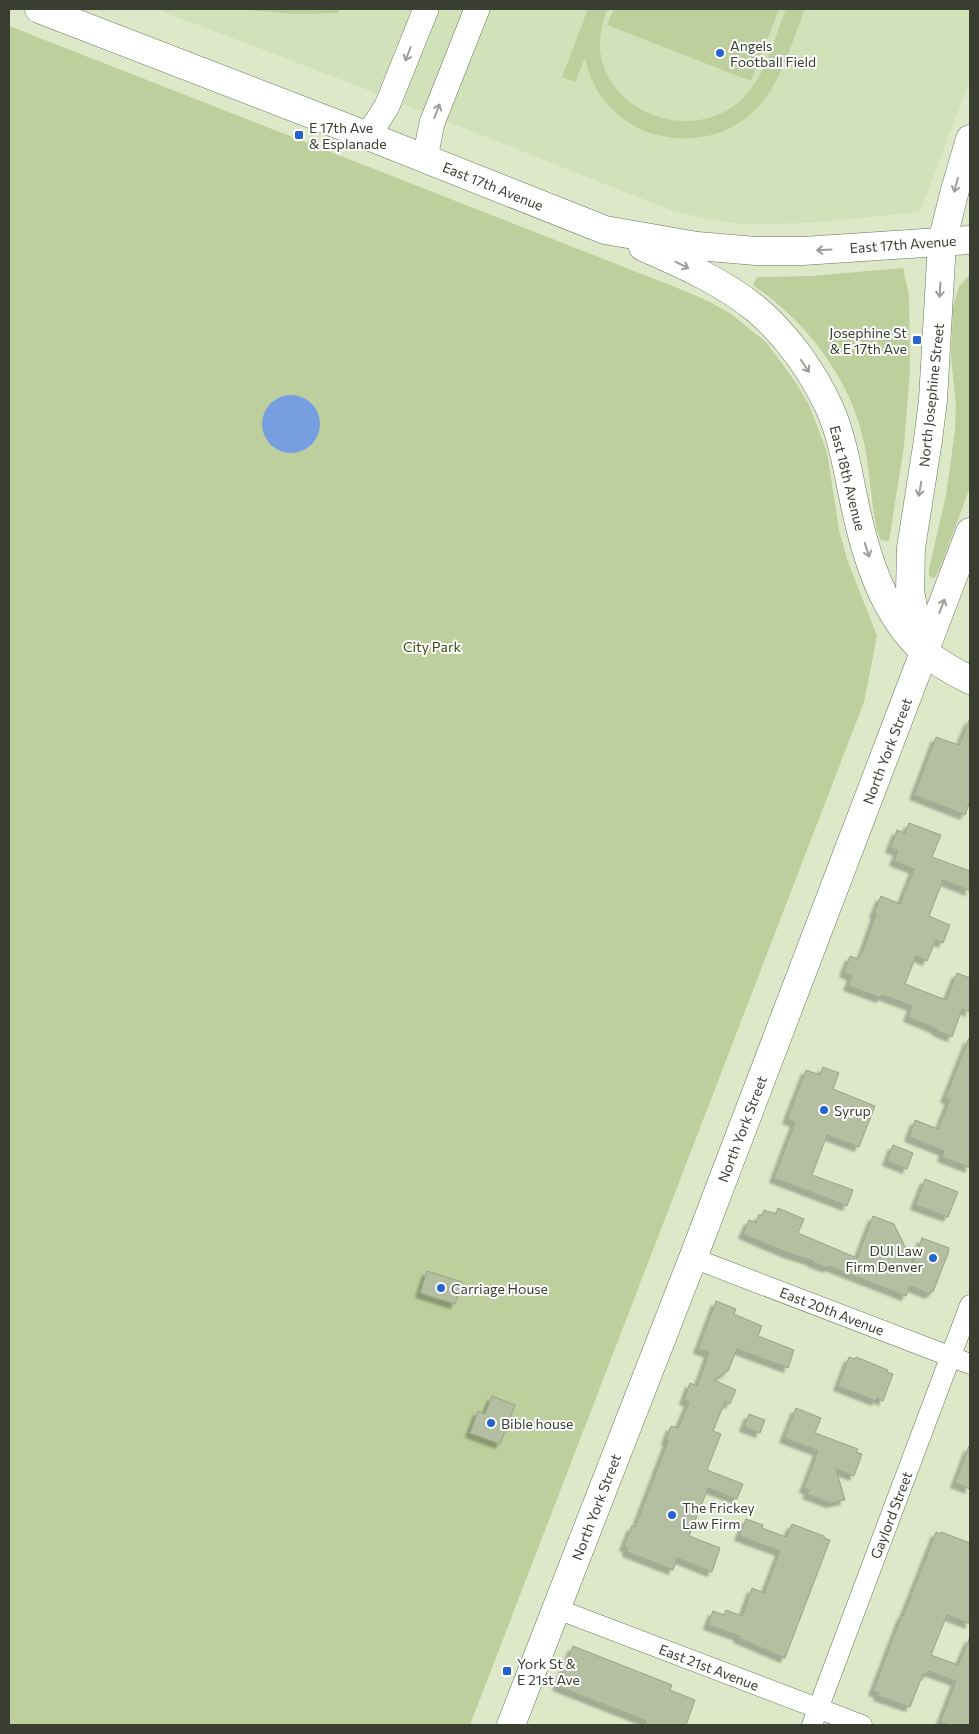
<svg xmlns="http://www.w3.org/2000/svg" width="979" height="1734" font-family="Commissioner,sans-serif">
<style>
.built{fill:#d1e1b9}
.green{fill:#bccf9c}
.water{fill:#779ee1}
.building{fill:#b3bfa0;stroke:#98a486;filter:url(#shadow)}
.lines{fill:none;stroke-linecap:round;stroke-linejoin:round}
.minor-casing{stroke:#6a7559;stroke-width:21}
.tertiary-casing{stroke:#6a7559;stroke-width:26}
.secondary-casing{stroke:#6a7559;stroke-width:29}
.minor{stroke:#fff;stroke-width:20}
.tertiary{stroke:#fff;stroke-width:25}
.secondary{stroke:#fff;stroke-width:28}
.oneway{stroke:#9c9e98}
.poi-dot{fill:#2763d0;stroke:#fff;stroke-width:2}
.labels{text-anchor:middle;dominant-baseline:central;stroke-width:4;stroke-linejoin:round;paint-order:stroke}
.poi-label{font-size:14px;fill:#393e31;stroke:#fff;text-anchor:start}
.street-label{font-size:14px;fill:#393e31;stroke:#fff}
.park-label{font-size:14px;fill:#37480e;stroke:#fff}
</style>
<defs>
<filter id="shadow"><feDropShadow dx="-4.5" dy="4.5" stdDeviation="1" flood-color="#0004"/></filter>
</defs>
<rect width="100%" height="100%" fill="#dce8c8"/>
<!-- built -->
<path class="built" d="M156,9H970V80L920,212L810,223L744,224L710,220L668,209L345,81Z"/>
<!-- green -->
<g class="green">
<path d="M237,9H339L338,13L296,14Z"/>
<path d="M588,9H607C603,21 599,36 600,50C607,115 694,144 741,100C766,76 774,40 786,9H805C791,44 781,86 752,113C712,150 644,146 608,105C596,92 589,75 585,58L575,82L562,77Z"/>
<path d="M614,9H779L751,81L607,25Z"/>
<path d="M9,26L680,289L708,301L731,314L766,342L794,380L809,405L827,452L839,530L847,559L877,636L864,702L470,1725H9Z"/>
<path d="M903,268L909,295L910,369L904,446L889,541L881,540L877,530C871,502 870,474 865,447C852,380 808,323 753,285L757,277L811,276Z"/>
<path d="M970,274V487L943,560L936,576L933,578L929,576V569L946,495L955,431L956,405L951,357L953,306L959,287Z"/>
</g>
<!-- water -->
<circle class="water" cx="291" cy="424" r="29"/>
<!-- building -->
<g class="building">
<path d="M970,718V801L965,815L914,795L936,737L959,745Z"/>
<path d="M909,823L941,835L932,857L970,871V891L943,880L929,916L950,925L943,943L936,940L927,961L916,956L905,984L946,1000L957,973L970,978V1012L962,1009L952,1037L937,1031V1029L908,1017L912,1006L882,995L881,998L848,986L852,976L844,972L850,956L858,959L863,950L876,914L874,913L881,896L900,904L914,869L894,861L898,851L890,848L897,830L905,833Z"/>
<path d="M969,1038H970V1168L942,1157L944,1151L909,1137L915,1120L938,1129L950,1099L945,1098Z"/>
<path d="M823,1067L839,1073L833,1089L875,1106L859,1147L827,1135L812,1175L853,1190L847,1206L774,1178L795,1122L787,1119L806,1070L820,1075Z"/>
<path d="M893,1145L913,1153L907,1169L887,1161Z"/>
<path d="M925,1179L958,1192L948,1217L915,1205Z"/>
<path d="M778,1208L804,1219L798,1233L857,1258L873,1216L894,1224L913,1263L922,1238L949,1248L948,1251H949L933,1292L931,1291L930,1294L910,1286L906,1296L829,1266L828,1268L812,1262L813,1261L785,1252L743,1234L749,1220L756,1223L759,1215L762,1216L764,1210L776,1214Z"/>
<path d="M427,1271L462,1282L455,1304L420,1293Z"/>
<path d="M716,1301L736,1309L734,1314L762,1326L758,1336L794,1350L788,1368L737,1349L728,1371L714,1380L736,1390L730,1404L725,1402L713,1431L721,1434L707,1470L743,1484L737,1499L708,1488L689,1536L720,1548L712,1572L677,1558L673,1570L627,1552L628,1548L624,1546L632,1526L635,1527L668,1441L666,1440L671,1426L678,1428L689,1402L684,1400L690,1383L697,1386L709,1353L698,1349Z"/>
<path d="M849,1357L855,1359L856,1357L888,1370L887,1372L893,1374L883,1401L877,1398L876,1401L838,1386Z"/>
<path d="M492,1396L515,1405L500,1444L470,1433L478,1411L485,1414Z"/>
<path d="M796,1408L821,1418L815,1433L858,1449L856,1452L862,1454L854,1476L836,1469L845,1500L830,1503L807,1494L809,1490L804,1488L818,1451L784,1438Z"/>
<path d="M749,1414L765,1420L760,1433L744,1427Z"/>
<path d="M969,1446H970V1489L955,1483Z"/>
<path d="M746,1519L763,1525L762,1528L786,1537L792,1524L824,1536V1538L830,1540L785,1658L738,1638L739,1636L708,1625L713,1611L724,1615L726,1610L742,1616L752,1588L764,1593L780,1551L739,1536Z"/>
<path d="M936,1532L940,1534L941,1532L970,1543V1624L947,1615L931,1655L958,1665L970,1637V1725H949L940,1722L956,1681L928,1671L927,1675L923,1674L910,1707L878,1696L879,1693L873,1691L902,1615L903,1616Z"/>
<path d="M573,1646L672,1685L670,1690L695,1700L686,1725H644L646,1721L557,1686Z"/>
</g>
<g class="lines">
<!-- minor casing -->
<g class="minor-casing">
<g id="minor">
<path d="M693,1258L970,1364"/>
<path d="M557,1609L862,1725"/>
<path d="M812,1725L970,1305"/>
</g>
</g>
<!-- tertiary casing -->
<g class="tertiary-casing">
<g id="tertiary">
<path d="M368,136L387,106L426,9"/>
<path d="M425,158L432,123L477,9"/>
</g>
</g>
<!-- secondary casing -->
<g class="secondary-casing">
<g id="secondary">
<path d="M39,9L368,136L605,230L697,246L756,251H803L970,240"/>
<path d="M643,247C682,264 723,282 756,309C787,335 813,372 830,409C842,437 847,467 853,496C864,551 882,614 925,652C939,664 954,672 970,680"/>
<path d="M921,641L915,618L910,591L911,548L928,440L933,400L942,242L955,190L970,139"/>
<path d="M511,1725L693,1258L970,532"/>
</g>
</g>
<!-- minor -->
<use href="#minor" class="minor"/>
<!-- tertiary -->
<use href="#tertiary" class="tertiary"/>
<!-- secondary -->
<use href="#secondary" class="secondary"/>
</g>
<!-- one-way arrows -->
<defs><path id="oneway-shaft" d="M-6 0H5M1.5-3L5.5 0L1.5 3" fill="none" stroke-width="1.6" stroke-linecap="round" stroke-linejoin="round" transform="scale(1.25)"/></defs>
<g class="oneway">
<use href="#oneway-shaft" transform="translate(408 54) rotate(111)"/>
<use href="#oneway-shaft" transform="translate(437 111) rotate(-69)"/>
<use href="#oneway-shaft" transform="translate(956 185) rotate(105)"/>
<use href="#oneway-shaft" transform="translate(824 250) rotate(177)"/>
<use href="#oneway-shaft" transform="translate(682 265) rotate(26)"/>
<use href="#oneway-shaft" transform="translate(940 290) rotate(93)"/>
<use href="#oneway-shaft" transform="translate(805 366) rotate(56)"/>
<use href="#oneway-shaft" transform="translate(920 489) rotate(100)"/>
<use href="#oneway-shaft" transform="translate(867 550) rotate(72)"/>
<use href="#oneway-shaft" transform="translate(942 606) rotate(-69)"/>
</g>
<!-- markers -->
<g class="poi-dot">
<circle cx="720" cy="53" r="5"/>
<rect x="294" y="130" width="10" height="10" rx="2.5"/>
<rect x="912" y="335" width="10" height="10" rx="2.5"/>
<circle cx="824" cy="1110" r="5"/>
<circle cx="933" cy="1258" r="5"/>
<circle cx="441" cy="1288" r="5"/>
<circle cx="491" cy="1423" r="5"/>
<circle cx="672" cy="1515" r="5"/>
<rect x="502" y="1666" width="10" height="10" rx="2.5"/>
</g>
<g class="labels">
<!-- poi labels -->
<g class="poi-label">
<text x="730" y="45">Angels<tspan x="730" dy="16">Football Field</tspan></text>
<text x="309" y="127">E 17th Ave<tspan x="309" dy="16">&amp; Esplanade</tspan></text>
<text x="907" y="332" text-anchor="end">Josephine St<tspan x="907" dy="16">&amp; E 17th Ave</tspan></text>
<text x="834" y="1110">Syrup</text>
<text x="923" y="1250" text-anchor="end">DUI Law<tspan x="923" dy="16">Firm Denver</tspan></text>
<text x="451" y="1288">Carriage House</text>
<text x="501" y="1423">Bible house</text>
<text x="682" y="1507">The Frickey<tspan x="682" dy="16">Law Firm</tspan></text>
<text x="517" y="1663">York St &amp;<tspan x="517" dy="16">E 21st Ave</tspan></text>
</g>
<!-- street labels -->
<g class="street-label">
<text transform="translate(493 186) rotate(22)">East 17th Avenue</text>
<text transform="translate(903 244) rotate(-4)">East 17th Avenue</text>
<text transform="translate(931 395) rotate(-84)">North Josephine Street</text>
<text transform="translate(848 478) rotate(76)">East 18th Avenue</text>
<text transform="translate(887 751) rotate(-69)">North York Street</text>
<text transform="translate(742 1129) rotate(-69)">North York Street</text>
<text transform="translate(832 1311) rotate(21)">East 20th Avenue</text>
<text transform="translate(596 1507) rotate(-69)">North York Street</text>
<text transform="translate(891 1515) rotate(-69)">Gaylord Street</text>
<text transform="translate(709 1667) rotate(21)">East 21st Avenue</text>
</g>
<!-- park labels -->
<g class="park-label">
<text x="432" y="646">City Park</text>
</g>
</g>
<!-- border -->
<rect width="979" height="1734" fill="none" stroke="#393e31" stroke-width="20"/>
</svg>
